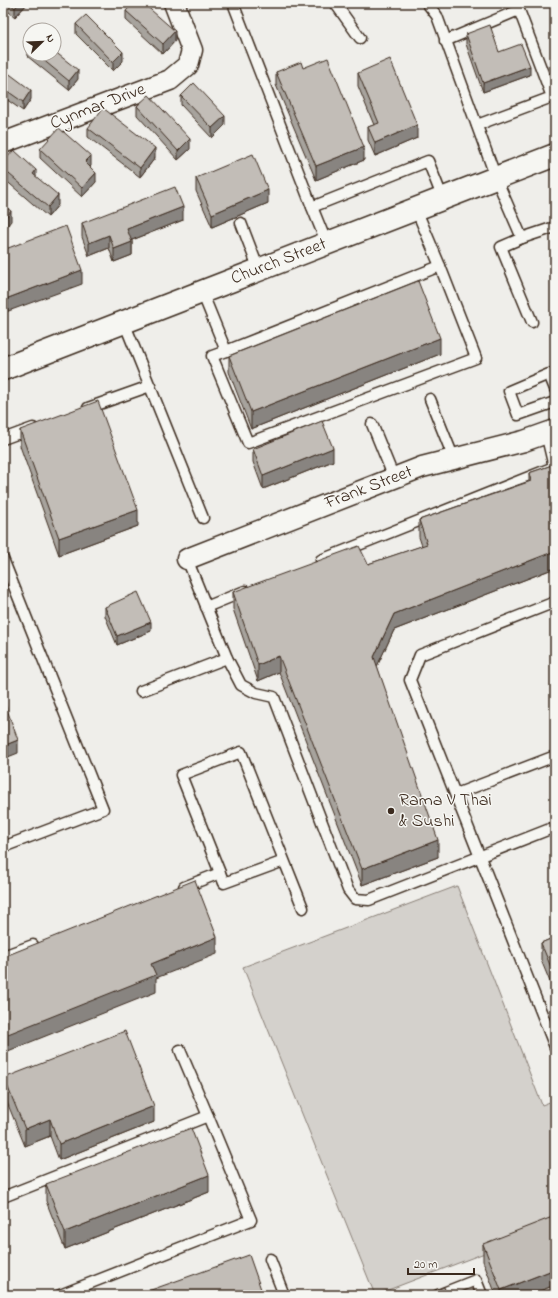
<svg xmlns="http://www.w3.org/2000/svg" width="558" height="1298" font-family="'Indie Flower',sans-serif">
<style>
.green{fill:#d4d1cc;stroke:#887e75}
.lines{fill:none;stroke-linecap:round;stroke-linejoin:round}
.service-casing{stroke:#3b2a1e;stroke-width:13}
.minor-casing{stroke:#3b2a1e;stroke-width:23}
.tertiary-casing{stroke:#3b2a1e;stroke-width:25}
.service{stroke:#f6f6f2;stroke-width:10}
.minor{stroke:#f6f6f2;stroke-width:20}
.tertiary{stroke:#f6f6f2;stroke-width:22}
.wall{fill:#a7a39d;stroke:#3b2a1e}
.shaded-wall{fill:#888480;stroke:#3b2a1e}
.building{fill:#c2bdb7;stroke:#3b2a1e}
.poi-dot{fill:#3b2a1e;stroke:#f6f6f2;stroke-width:1.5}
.labels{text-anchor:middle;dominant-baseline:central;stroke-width:3;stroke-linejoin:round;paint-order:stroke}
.street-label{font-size:18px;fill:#3b2a1e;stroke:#f6f6f2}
.poi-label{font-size:18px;fill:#3b2a1e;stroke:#f6f6f2;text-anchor:start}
</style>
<rect width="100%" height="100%" fill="#efeeea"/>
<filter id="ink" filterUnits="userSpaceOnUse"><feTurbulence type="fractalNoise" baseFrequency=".025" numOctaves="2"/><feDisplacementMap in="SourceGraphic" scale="8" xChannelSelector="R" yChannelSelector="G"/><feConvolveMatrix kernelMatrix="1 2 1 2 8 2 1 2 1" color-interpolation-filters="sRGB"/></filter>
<g filter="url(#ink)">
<!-- green -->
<path class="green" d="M457,886L542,1105L555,1100V1226L375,1295L243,967Z"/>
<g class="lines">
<!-- service casing -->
<g class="service-casing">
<g id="service">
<path d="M233,3L312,207L428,161L443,199"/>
<path d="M335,3L360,38"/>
<path d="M427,3L437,16L496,178L522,238L501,247L532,322"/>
<path d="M445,41L519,10L552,97L477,125"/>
<path d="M312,207L327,244"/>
<path d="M241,223L259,270"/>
<path d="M522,238L555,227"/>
<path d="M202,292L226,351L440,266L416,209"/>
<path d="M124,322L203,518"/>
<path d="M226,351L212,356L248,443L476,358L440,266"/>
<path d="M555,389L549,374L509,391L518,415L555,402"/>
<path d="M430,399L454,459"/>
<path d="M88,408L150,386"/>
<path d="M372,424L394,478"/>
<path d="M3,439L33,428"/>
<path d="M3,559L103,809L3,847"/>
<path d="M187,559L227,658L241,685L256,693L274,697L348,890L355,899L369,900L555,827"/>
<path d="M321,560L554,467L546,433"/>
<path d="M555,602L420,655L410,680L555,1047"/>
<path d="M206,607L245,591"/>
<path d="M141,691L227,658"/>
<path d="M456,794L555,756"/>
<path d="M284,861L224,883L181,775L241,752L303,908"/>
<path d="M184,887L220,873"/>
<path d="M3,956L33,945"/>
<path d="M180,1050L208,1116"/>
<path d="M3,1197L208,1116L251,1220L60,1295"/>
<path d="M270,1259L284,1295"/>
<path d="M438,1295L476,1280L482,1295"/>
</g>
</g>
<!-- minor casing -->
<g class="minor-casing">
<g id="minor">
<path d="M3,143L170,80L188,65L192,50L174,3"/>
<path d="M187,559L422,467L524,441L555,430"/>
</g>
</g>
<!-- tertiary casing -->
<g class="tertiary-casing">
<path id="tertiary" d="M3,369L555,155"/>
</g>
<!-- service -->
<use href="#service" class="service"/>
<!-- minor -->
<use href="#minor" class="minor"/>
<!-- tertiary -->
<use href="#tertiary" class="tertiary"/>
</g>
<!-- wall -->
<g class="wall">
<path d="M3,3H28L15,17L3,7Z"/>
<path d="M126,11L175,41L163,54L126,20Z"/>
<path d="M76,24L123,61L113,71L76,34Z"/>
<path d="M466,34L499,52L530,75L483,92L466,44Z"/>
<path d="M30,42V54H54L78,79L69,90L27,56V47Z"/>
<path d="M303,68L364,160L316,180L276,85V72Z"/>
<path d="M3,69L31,99L23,111L3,97Z"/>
<path d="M358,73L417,138L375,156L368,140V127L374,125L358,86Z"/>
<path d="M181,96L225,125L212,138L181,105Z"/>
<path d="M137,106L190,149L178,160L137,115Z"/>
<path d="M88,128L155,158L140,177L88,137Z"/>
<path d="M40,149L91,166L90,167L96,182L82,197L40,158Z"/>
<path d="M3,162L36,177L58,205L48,217L3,178Z"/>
<path d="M196,178L268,203L212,227L196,191Z"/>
<path d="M183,220L132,240V255L114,262L109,248L89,256L82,237V223Z"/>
<path d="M440,354L251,429L229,372V356Z"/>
<path d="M20,430L138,526L59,555L20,446Z"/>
<path d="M253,449L333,461L263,489L253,462Z"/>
<path d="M555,464V568L394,630L377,666L438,857L362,885L279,672L258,681L233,609V592L368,564L422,546L419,537V520L529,481V473Z"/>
<path d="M105,607L151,631L117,645L105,616Z"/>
<path d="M555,937V994L541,960V943Z"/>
<path d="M4,1078L154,1122L59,1160L50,1136L25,1146L4,1095Z"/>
<path d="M46,1184L209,1192L65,1249L46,1201Z"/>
<path d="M483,1244L555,1285L530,1295H496L483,1261Z"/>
</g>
<!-- shaded-wall -->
<g class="shaded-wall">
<path d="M19,3H28L15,17V8Z"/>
<path d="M175,31V41L163,54V44Z"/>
<path d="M123,52V61L113,71V62Z"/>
<path d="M530,66V75L483,92V83Z"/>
<path d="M78,70V79L69,90V81Z"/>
<path d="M31,90V99L23,111V102Z"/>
<path d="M225,116V125L212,138V128Z"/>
<path d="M417,125V138L375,156V143Z"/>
<path d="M190,139V149L178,160V151Z"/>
<path d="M364,147V160L316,180V166Z"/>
<path d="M155,148V158L140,177V168Z"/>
<path d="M91,156V166L85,172V162Z"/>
<path d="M36,170V179L33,174Z"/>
<path d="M96,173V182L82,197V188Z"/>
<path d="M268,190V203L212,227V214Z"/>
<path d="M58,195V205L48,217V207Z"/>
<path d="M183,207V220L127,242V229Z"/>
<path d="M11,211V221L3,231V221Z"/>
<path d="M109,235V248L89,256V243Z"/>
<path d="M132,242V255L114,262V249Z"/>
<path d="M82,270V284L3,313V300Z"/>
<path d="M440,338V354L251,429V412Z"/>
<path d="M333,448V461L263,489V476Z"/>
<path d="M138,510V526L59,555V538Z"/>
<path d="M555,551V568L394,630L374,673V657L394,614Z"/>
<path d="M151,622V631L117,645V636Z"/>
<path d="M279,656V672L258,681V665Z"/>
<path d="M18,740V753L3,759V746Z"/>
<path d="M438,840V857L362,885V869Z"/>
<path d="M217,937V954L156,978V992L3,1053V1036L151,964Z"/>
<path d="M154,1106V1122L59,1160V1144Z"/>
<path d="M50,1119V1136L25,1146V1129Z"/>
<path d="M209,1175V1192L65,1249V1232Z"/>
<path d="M555,1269V1285L530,1295H501V1290Z"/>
</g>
<!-- building -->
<g class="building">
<path d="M9,3H19L15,8Z"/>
<path d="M133,3H143L175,31L163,44L126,11Z"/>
<path d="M86,15L123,52L113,62L76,24Z"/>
<path d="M490,25L499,52L521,44L530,66L483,83L466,34Z"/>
<path d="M30,42V49L27,47Z"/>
<path d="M54,51L78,70L69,81L36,54H54Z"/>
<path d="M328,58L364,147L316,166L276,72L301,62L303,68Z"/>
<path d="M390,59L417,125L375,143L368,127L379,123L358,73Z"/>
<path d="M3,69L31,90L23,102L3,88Z"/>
<path d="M194,83L225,116L212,128L181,96Z"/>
<path d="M149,95L190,139L178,151L137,106Z"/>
<path d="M103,108L155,148L140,168L88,128Z"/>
<path d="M59,128L91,156L85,162L96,173L82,188L40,149Z"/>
<path d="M14,150L36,170L33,174L58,195L48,207L3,169V162Z"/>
<path d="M253,154L268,190L212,214L196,178Z"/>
<path d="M175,187L183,207L127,229L132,242L114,249L109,235L89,243L82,223Z"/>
<path d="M3,205L11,211L3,221Z"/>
<path d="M66,226L82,270L3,300V250Z"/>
<path d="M418,281L440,338L251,412L229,356Z"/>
<path d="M98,401L138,510L59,538L20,430Z"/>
<path d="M322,421L333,448L263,476L253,449Z"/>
<path d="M555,464V551L394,614L374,657L438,840L362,869L279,656L258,665L233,592L359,546L368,564L427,544L419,520L531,481L529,473Z"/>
<path d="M138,592L151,622L117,636L105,607Z"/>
<path d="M3,704H5L18,740L3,746Z"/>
<path d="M195,880L217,937L151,964L156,975L3,1036V957Z"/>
<path d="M555,937V977L541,943Z"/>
<path d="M125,1031L154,1106L59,1144L50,1119L25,1129L4,1078Z"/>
<path d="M191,1128L209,1175L65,1232L46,1184Z"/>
<path d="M555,1216V1269L501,1290L483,1244Z"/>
<path d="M249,1255L263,1295H137Z"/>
<path d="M444,1287L447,1295H424Z"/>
<path d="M308,1291L310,1295H298Z"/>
</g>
</g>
<!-- markers -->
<circle class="poi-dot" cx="391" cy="811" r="4"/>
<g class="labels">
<!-- street labels -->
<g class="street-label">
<text transform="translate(98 107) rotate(-21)">Cynmar Drive</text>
<text transform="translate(279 262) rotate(-21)">Church Street</text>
<text transform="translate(369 488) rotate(-21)">Frank Street</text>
</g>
<!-- poi labels -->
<g class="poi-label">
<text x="399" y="801">Rama V Thai<tspan x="399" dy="21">&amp; Sushi</tspan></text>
</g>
</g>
<!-- margin -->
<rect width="558" height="1298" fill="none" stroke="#f6f6f2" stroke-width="16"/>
<rect x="8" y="8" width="542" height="1282" fill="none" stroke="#3b2a1e" stroke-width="1.5" filter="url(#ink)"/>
<!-- north arrow -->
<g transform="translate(42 42) rotate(67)"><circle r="19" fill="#f6f6f2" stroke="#aba49d"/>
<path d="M0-3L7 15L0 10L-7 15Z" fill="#3b2a1e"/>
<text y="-6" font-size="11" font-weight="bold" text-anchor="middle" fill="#3b2a1e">N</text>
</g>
<!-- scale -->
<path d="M408 1268v6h66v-6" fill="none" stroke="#3b2a1e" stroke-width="2"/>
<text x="414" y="1268" font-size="12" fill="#3b2a1e" stroke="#f6f6f2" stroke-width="3" paint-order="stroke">20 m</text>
</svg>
